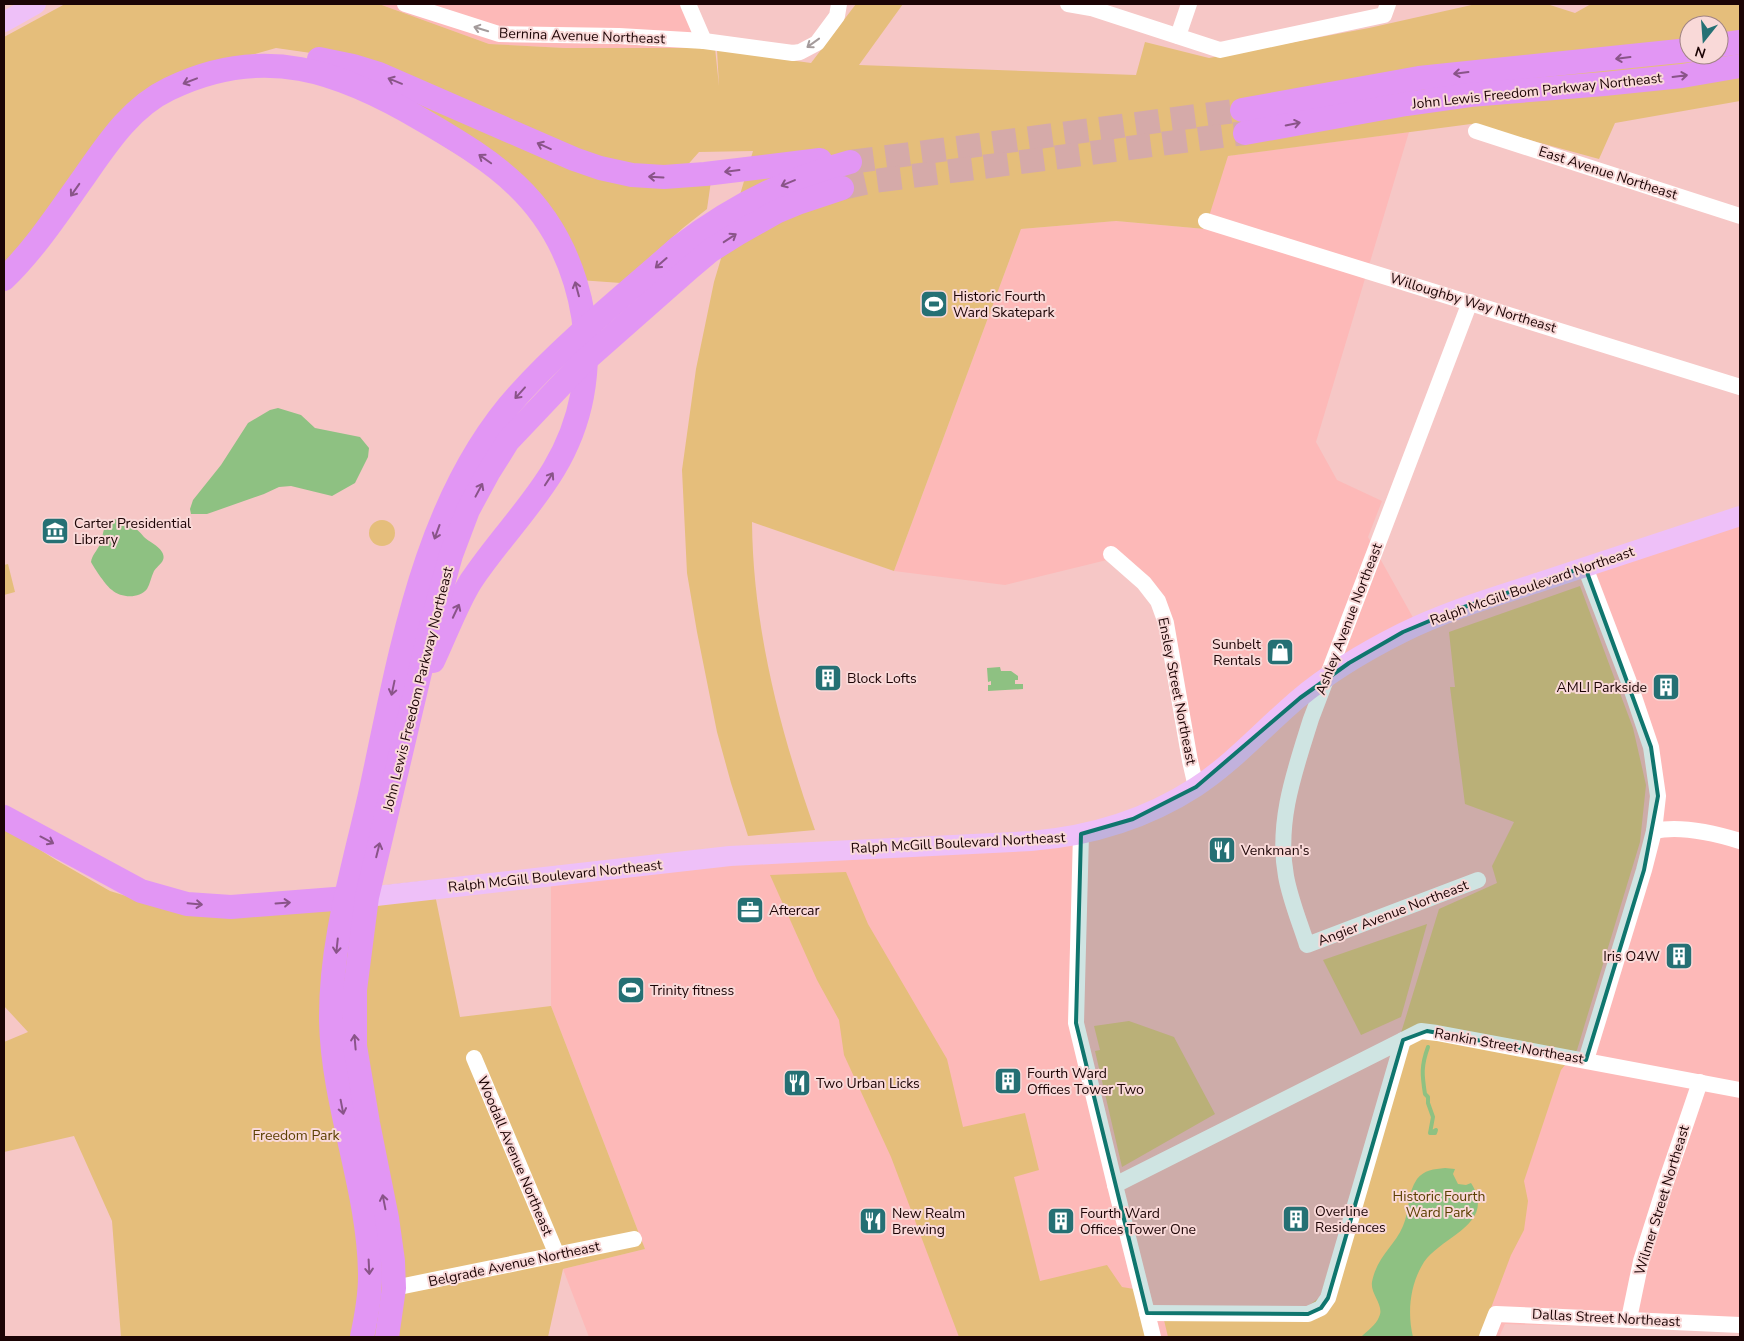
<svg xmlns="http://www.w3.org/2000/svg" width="1744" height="1341" font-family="'Nunito Sans',sans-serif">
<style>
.built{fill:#fdb9b8}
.green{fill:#e5be7b;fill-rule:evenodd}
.water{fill:#8ec182}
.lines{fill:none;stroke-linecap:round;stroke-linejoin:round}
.stream{stroke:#8ec182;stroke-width:4}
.highway-tunnel{stroke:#d5aaa9;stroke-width:24;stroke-dasharray:24 12;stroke-linecap:butt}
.minor{stroke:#fff;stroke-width:16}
.major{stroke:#eec0f8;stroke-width:20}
.highway{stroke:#e296f4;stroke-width:24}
.oneway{stroke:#a49b9b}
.oneway2{stroke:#895488}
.marked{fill:#0f766e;fill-opacity:0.2;stroke:#0f766e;stroke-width:4;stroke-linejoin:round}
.labels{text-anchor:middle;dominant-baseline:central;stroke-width:4;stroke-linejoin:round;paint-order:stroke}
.street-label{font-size:14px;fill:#1c0405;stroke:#f9d9d8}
.poi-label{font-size:14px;fill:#1c0405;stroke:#f9d9d8;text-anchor:start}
.park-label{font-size:14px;fill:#5c4003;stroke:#f9d9d8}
</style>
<rect width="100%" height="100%" fill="#f6c7c6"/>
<!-- built -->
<g class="built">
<path d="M379,4H695L715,48H565L489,44Z"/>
<path d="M1409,132L1316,442L1337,480L1382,501L1368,537L1420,630L1740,512V1331L1505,1324L1499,1337H589L563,1269L645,1249L551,1006V877L1083,833L1196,787L1166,623L1115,558L1005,585L894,571L1021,229L1116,221L1204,229L1227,156Z"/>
</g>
<!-- green -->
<g class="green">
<path d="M65,4H379L489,44L565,48H715L719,86L717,50L811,63L856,4H903L859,65L1136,75L1145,42L1209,58L1369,28L1476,4H1547L1575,13L1591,4H1740V101L1615,123L1599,159L1471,124L1228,156L1205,229L1116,221L1021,229L894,571L752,522C753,628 780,731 815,830L748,836L731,783L717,732L697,632L687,573L682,470L696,369L714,282L753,151L699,152L684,169L600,161L339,57L276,48L183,74L4,267V37ZM1689,25H1719V55H1689Z"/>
<path d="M311,62L547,152L711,181L707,209L683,228L621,283L579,280L543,209Z"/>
<circle cx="382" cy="533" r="13"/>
<path d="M8,564L15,592L4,595V565Z"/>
<path d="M1580,586L1633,728L1646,785L1640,842L1577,1050L1561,1070L1524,1181L1528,1201L1524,1230L1511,1255L1480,1337H1168L1164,1320L1308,1306L1320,1297L1439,909L1497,883L1492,866L1514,822L1465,804L1450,687H1455L1449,632Z"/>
<path d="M4,827L56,860L110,891L168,909L432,880L460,1017L551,1006L645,1249L563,1269L548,1337H121L112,1221L74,1136L4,1152V1042L28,1032L4,1006Z"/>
<path d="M846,872L868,924L947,1059L963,1127L1025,1113L1039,1170L1014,1177L1040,1281L1107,1265L1122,1287L1134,1289L1146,1337H959L891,1157L844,1055L839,1020L817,980L770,875Z"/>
<path d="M1427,924L1401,1017L1361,1035L1323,960Z"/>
<path d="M1129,1021L1174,1037L1215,1114L1122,1167L1095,1051L1100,1050L1094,1026Z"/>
</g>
<!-- water -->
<g class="water">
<path d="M278,408L301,415L315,428L360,437L369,448L368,457L355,483L332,496L291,486L279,487L264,494L207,514H191L190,509L193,500L221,465L248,423L270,410Z"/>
<path d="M111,519C126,520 135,526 144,537C149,542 158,545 162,552C167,561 159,564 154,571C151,577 150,584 147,589C139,599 121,598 112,590C107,587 94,568 91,562C92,555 97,551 100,544C104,535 102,526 111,519Z"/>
<path d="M1000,667L1001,671H1011L1018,676V680H1015V684H1023V689L988,691V685H991V681L988,682L987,668Z"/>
<path d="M1445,1168L1455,1169L1453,1174L1458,1184L1466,1185L1471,1183C1497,1224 1443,1235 1424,1262C1410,1284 1407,1312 1413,1337H1361C1367,1331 1376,1325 1379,1317C1385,1306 1370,1294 1372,1282C1377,1256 1394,1247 1403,1226C1410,1210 1407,1193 1417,1179C1424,1170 1434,1169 1445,1168Z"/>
</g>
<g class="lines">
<!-- stream -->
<path class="stream" d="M1428,1047C1421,1066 1422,1075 1425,1094L1428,1097V1103L1433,1117L1430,1133H1435L1436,1130L1433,1132L1434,1131"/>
<!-- highway-tunnel -->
<g class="highway-tunnel">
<path d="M850,162L1242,110"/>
<path d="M842,188L874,181L1245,133"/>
</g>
<!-- minor -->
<g class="minor">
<path d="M405,4L499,34L619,36L704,41L793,53L800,52L817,43L837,16L839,4"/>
<path d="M688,4L704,41"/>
<path d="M1068,4L1091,8L1220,50L1384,15L1388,4"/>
<path d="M1178,36L1189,4"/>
<path d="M1476,131L1740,216"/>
<path d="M1206,221L1740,387"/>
<path d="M1470,302L1311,719C1295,770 1276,822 1286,876C1290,899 1300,923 1307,945L1478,880"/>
<path d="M1111,554L1144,583L1158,601L1166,623L1190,761L1196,787"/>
<path d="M1585,567L1629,682L1651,747L1658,796L1654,831L1644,870L1586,1060"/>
<path d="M1654,831C1681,825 1714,833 1740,841"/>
<path d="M1081,834L1076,1023L1115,1185L1153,1337"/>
<path d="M474,1058L557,1255"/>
<path d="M1115,1185L1421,1031L1437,1033L1740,1090"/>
<path d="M394,1288L634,1239"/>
<path d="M1147,1313L1308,1314L1321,1308L1328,1298L1403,1040"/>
<path d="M1629,1319L1641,1261L1665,1185L1700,1082"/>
<path d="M1487,1337L1496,1314L1740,1325"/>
</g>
<!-- major -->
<g class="major">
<path d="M4,22L36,4"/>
<path d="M367,897L730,856L1031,841C1091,836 1145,820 1196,787C1233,763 1264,728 1298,699C1329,673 1366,651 1402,633C1446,611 1494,597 1540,582C1607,560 1674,538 1740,516"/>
</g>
<!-- highway -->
<g class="highway">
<path d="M1719,45L1740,42"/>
<path d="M319,59L353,66L379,74L574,159L600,168L632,175L664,177L705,174L820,160"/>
<path d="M1242,110L1419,78L1689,50"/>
<path d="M1245,133L1406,104L1470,95L1604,84L1682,76L1740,66"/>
<path d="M4,279C35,249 59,212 84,177C107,144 131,107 169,89C263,43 340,71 424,121C456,140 489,159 516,185C572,238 596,320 582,396C567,476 514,517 471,581C457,603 445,636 433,661"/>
<path d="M4,817L141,891L187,904L231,907L360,897"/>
<path d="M362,1337C366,1318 370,1297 370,1277C370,1191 333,1108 331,1021C330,942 354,867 371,790C400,656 424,499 519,394C567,341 626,294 679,247C732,206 786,179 850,162"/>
<path d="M387,1337L394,1288L393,1261L387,1218L368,1123L355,1046V990L367,897L430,630L451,555L468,510L488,473L508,441L581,364L691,267L710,251L737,234L776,212L800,202L842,188"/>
</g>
</g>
<!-- one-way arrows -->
<defs><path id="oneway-shaft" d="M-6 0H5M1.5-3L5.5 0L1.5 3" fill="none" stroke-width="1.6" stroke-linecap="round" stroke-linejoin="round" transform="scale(1.25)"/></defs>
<g class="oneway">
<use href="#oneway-shaft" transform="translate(481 29) rotate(-163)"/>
<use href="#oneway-shaft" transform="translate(813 43) rotate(144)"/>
</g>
<g class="oneway2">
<use href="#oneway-shaft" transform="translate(1623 58) rotate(173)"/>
<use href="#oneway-shaft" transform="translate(1461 73) rotate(173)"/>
<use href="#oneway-shaft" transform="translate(1680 76) rotate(-7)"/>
<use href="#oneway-shaft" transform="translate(190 81) rotate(159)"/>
<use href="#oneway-shaft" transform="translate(395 81) rotate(-158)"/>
<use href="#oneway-shaft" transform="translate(1293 124) rotate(-11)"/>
<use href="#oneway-shaft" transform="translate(544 146) rotate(-156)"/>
<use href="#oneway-shaft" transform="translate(485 159) rotate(-145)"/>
<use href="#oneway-shaft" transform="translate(732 171) rotate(173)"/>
<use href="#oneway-shaft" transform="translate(656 177) rotate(-177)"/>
<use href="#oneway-shaft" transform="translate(788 183) rotate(157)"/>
<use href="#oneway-shaft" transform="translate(75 190) rotate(125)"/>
<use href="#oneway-shaft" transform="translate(730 238) rotate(-33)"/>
<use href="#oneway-shaft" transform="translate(661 263) rotate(139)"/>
<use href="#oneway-shaft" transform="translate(577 289) rotate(-105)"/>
<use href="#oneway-shaft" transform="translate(520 393) rotate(132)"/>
<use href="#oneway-shaft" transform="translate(549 479) rotate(-57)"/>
<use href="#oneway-shaft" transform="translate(479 490) rotate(-62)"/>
<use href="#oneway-shaft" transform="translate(437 532) rotate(110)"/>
<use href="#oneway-shaft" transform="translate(456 611) rotate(-65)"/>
<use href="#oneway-shaft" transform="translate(393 688) rotate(102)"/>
<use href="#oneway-shaft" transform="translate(47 840) rotate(28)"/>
<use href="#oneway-shaft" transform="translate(378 850) rotate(-76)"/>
<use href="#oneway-shaft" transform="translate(283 903) rotate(-4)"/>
<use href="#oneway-shaft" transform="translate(195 904) rotate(5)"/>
<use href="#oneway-shaft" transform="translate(337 946) rotate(96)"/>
<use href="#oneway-shaft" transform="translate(355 1042) rotate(-95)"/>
<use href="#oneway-shaft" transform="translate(342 1107) rotate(79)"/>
<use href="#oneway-shaft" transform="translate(384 1202) rotate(-101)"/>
<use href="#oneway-shaft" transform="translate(369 1267) rotate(87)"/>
</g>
<!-- marked area -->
<path class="marked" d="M1585,567L1651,747L1658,796L1644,870L1586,1060L1427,1031L1403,1040L1328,1298L1321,1308L1308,1314L1147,1313L1076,1023L1081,834L1133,819L1196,787L1300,698L1349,663L1403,632L1458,609Z"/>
<!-- icons -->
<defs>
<g id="stadium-square" transform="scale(1.4375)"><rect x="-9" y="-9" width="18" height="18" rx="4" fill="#257074" stroke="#f9d9d8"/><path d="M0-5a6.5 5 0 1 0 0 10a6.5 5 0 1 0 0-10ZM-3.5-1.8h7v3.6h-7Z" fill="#fff"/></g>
<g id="museum-square" transform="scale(1.4375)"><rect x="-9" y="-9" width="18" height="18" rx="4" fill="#257074" stroke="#f9d9d8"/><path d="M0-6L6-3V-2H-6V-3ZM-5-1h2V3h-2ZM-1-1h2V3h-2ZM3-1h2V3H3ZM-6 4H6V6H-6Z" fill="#fff"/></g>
<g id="shop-square" transform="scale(1.4375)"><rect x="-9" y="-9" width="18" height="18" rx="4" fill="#257074" stroke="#f9d9d8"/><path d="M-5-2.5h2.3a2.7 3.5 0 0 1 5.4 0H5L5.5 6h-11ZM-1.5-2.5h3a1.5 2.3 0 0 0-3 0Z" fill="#fff"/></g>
<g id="building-square" transform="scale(1.4375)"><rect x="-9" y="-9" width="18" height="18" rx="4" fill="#257074" stroke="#f9d9d8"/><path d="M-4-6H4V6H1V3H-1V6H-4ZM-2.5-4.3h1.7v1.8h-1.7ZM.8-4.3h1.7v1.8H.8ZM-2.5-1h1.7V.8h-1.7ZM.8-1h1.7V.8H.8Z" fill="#fff"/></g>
<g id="restaurant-square" transform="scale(1.4375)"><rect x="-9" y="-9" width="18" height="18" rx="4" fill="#257074" stroke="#f9d9d8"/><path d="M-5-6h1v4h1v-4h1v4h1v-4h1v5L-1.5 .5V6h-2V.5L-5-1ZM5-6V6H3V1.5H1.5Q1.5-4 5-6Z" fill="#fff"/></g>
<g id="office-square" transform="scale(1.4375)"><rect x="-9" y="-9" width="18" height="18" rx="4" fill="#257074" stroke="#f9d9d8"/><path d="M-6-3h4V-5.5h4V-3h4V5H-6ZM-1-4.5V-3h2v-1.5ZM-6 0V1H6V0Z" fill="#fff"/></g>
</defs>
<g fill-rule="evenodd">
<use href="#stadium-square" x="934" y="304"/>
<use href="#museum-square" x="55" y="531"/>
<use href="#shop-square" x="1280" y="652"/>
<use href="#building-square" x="828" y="678"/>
<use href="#building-square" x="1666" y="687"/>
<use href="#restaurant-square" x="1222" y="850"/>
<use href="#office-square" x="750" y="910"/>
<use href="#building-square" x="1679" y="956"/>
<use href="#stadium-square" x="631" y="990"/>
<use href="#building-square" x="1008" y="1081"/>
<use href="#restaurant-square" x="797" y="1083"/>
<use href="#building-square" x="1296" y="1219"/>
<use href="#restaurant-square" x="873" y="1221"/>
<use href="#building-square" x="1061" y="1221"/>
</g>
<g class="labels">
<!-- street labels -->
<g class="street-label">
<text transform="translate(582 36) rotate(2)">Bernina Avenue Northeast</text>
<text transform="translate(1537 91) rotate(-6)">John Lewis Freedom Parkway Northeast</text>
<text transform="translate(1608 173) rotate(18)">East Avenue Northeast</text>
<text transform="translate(1473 303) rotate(17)">Willoughby Way Northeast</text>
<text transform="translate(1532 586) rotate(-19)">Ralph McGill Boulevard Northeast</text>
<text transform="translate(1349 619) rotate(-69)">Ashley Avenue Northeast</text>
<text transform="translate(418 689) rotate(-76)">John Lewis Freedom Parkway Northeast</text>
<text transform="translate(1177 691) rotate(79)">Ensley Street Northeast</text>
<text transform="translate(958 843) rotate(-3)">Ralph McGill Boulevard Northeast</text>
<text transform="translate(555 876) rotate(-6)">Ralph McGill Boulevard Northeast</text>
<text transform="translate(1393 913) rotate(-21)">Angier Avenue Northeast</text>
<text transform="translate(1509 1046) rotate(10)">Rankin Street Northeast</text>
<text transform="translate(515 1156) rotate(67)">Woodall Avenue Northeast</text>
<text transform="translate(1662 1200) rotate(-73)">Wilmer Street Northeast</text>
<text transform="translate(514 1264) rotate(-12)">Belgrade Avenue Northeast</text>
<text transform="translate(1606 1318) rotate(3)">Dallas Street Northeast</text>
</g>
<!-- poi labels -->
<g class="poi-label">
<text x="953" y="296">Historic Fourth<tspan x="953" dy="16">Ward Skatepark</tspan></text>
<text x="74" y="523">Carter Presidential<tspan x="74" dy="16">Library</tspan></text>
<text x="1261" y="644" text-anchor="end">Sunbelt<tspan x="1261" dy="16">Rentals</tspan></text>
<text x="847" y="678">Block Lofts</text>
<text x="1647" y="687" text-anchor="end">AMLI Parkside</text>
<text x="1241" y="850">Venkman's</text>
<text x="769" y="910">Aftercar</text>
<text x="1660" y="956" text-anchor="end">Iris O4W</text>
<text x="650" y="990">Trinity fitness</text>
<text x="1027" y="1073">Fourth Ward<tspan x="1027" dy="16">Offices Tower Two</tspan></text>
<text x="816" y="1083">Two Urban Licks</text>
<text x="1315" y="1211">Overline<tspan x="1315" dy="16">Residences</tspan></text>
<text x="892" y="1213">New Realm<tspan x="892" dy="16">Brewing</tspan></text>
<text x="1080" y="1213">Fourth Ward<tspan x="1080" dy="16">Offices Tower One</tspan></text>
</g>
<!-- park labels -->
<g class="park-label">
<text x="296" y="1135">Freedom Park</text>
<text x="1439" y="1196">Historic Fourth<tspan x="1439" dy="16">Ward Park</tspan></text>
</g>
</g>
<!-- border -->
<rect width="1744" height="1341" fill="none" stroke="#1c0405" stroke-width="10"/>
<!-- north arrow -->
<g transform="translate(1704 40) rotate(197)"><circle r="24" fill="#f9d9d8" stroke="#a18484"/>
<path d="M0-4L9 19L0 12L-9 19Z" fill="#257074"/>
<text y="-8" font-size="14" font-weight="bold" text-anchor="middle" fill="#1c0405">N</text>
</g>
</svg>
